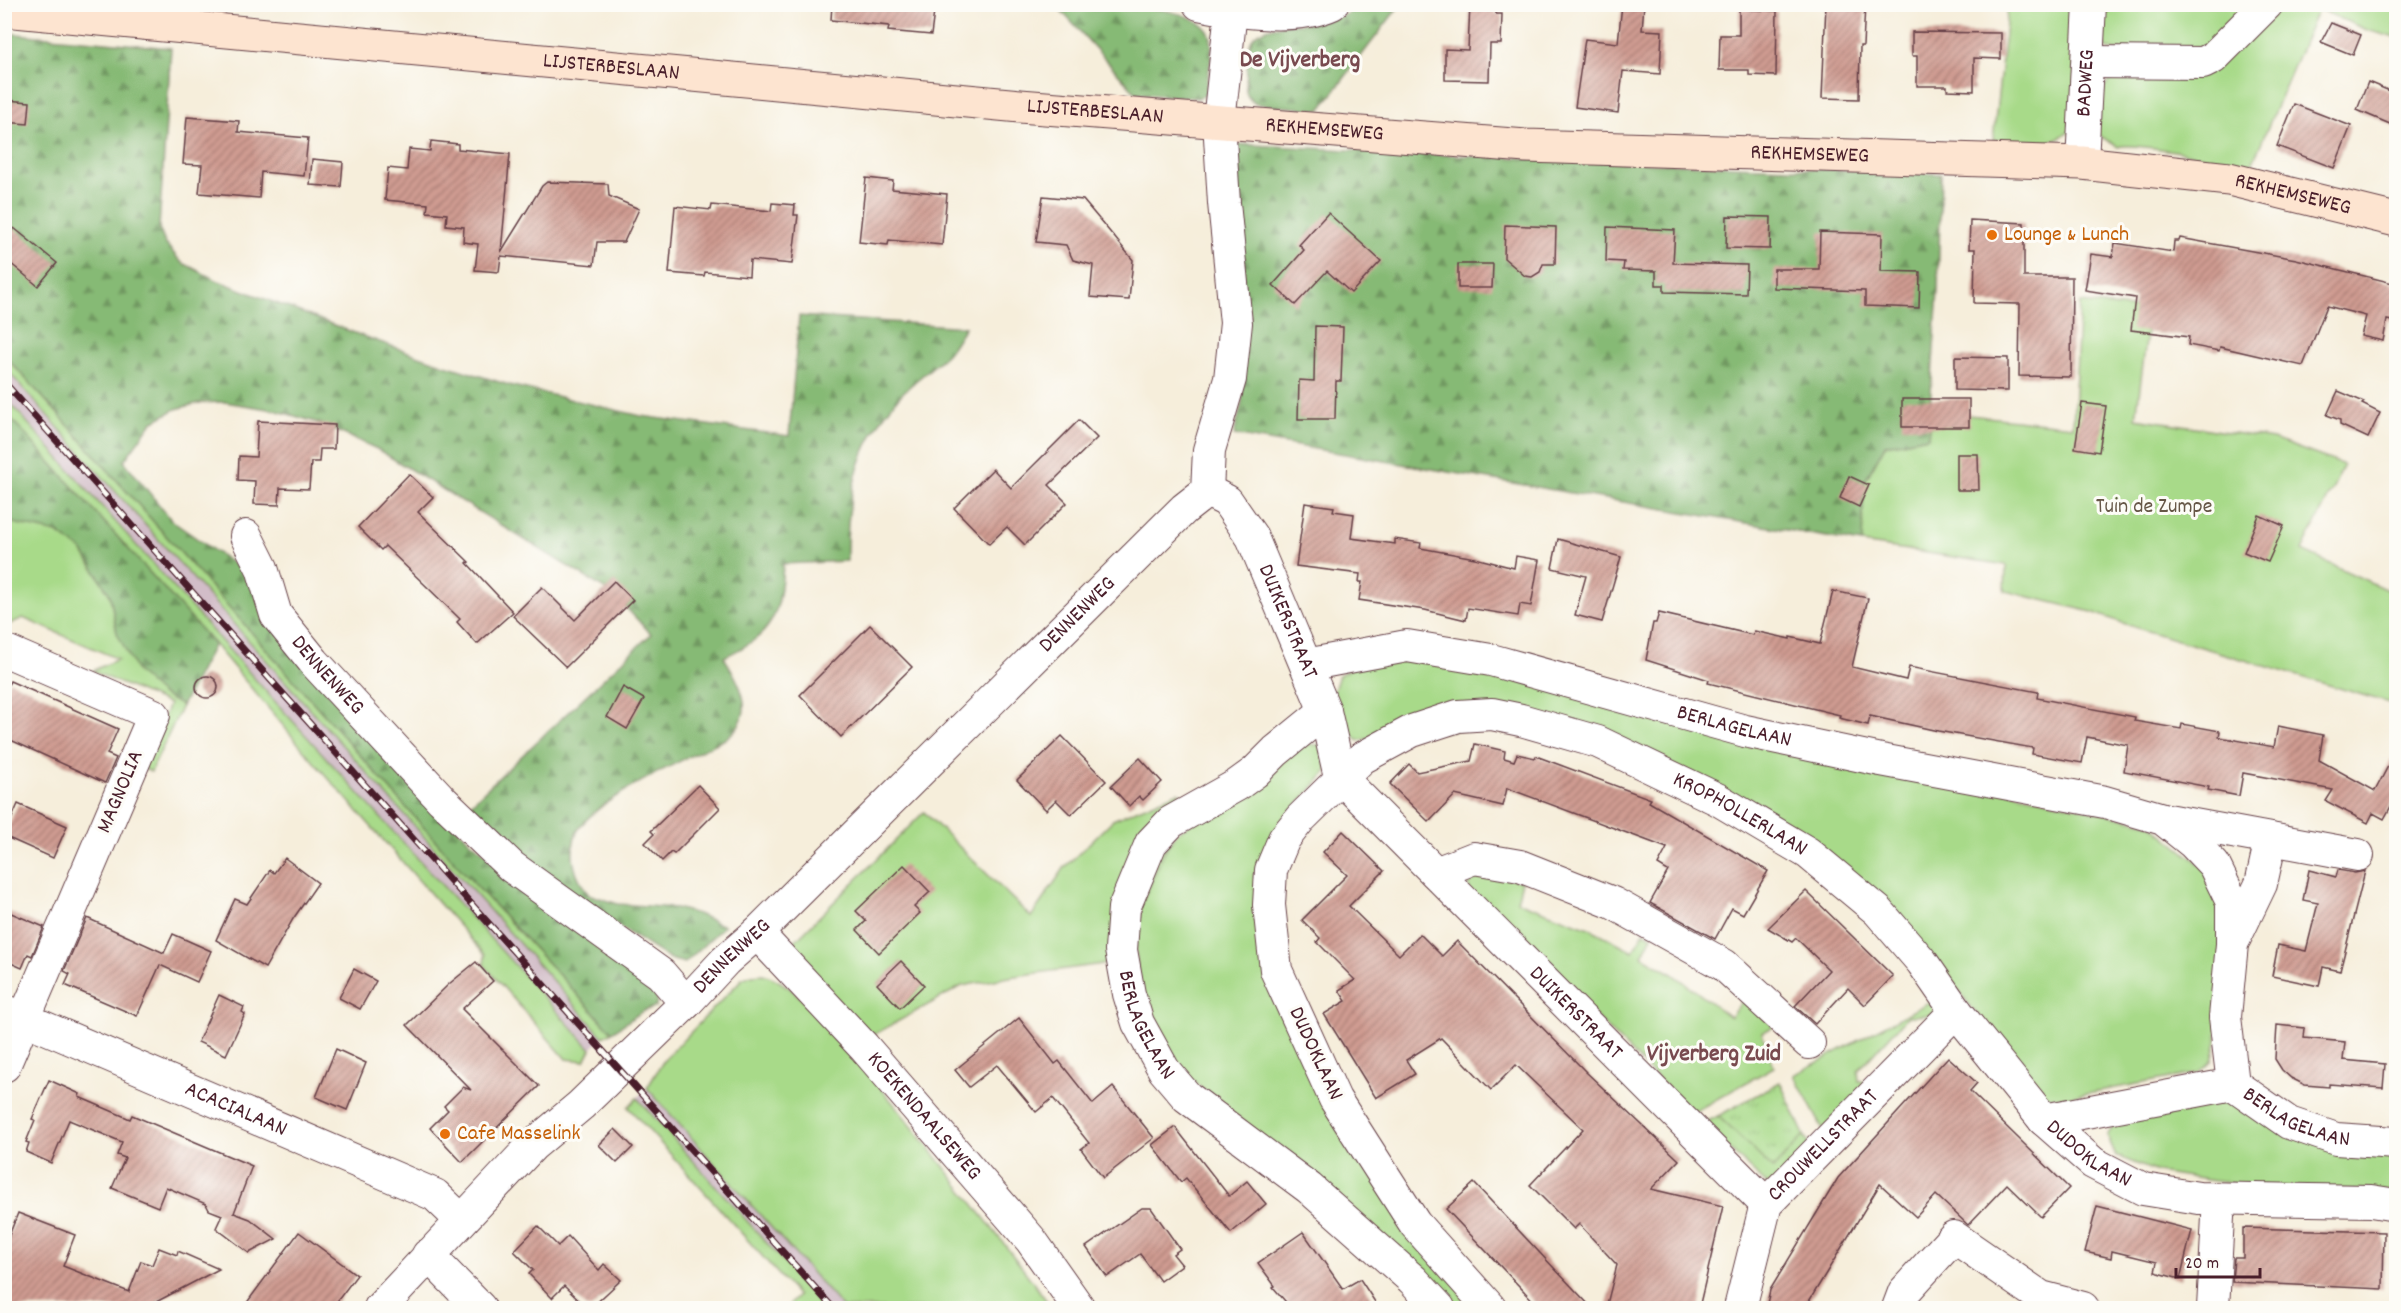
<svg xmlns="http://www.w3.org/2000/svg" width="2401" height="1313" font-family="Dekko,sans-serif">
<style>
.railway{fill:#d2bdc8}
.green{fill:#a8da89;stroke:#797c5a;stroke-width:1.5}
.forest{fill:url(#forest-firs);stroke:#686c50;stroke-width:1.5}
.park{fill:url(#park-tufts);stroke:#797c5a;stroke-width:1.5}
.building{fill:url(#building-hatch)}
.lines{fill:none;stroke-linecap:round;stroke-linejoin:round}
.street-casing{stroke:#643e45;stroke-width:34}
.secondary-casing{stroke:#643e45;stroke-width:35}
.street{stroke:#fff;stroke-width:32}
.secondary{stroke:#fde4d0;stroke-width:33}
.rail-casing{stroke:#4a1f2b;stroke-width:7}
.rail{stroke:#fdfcf7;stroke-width:4.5;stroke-dasharray:14;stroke-linecap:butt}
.food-dot{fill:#e8710a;stroke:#fdfcf7;stroke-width:2}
.labels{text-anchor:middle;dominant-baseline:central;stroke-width:6;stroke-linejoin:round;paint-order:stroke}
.street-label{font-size:22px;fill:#4a1f2b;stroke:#fdfcf7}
.food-label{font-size:22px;fill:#c56008;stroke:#fdfcf7;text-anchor:start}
.park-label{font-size:22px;fill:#665747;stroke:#fdfcf7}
.neighbourhood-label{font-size:24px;font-weight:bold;fill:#794a4f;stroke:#fdfcf7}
</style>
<defs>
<pattern id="forest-firs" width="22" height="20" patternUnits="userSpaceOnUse" patternTransform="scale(1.5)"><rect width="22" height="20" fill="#86ba75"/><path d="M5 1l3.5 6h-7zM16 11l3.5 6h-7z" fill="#709760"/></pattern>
<pattern id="park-tufts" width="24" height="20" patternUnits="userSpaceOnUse" patternTransform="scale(1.5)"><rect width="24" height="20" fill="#a8da89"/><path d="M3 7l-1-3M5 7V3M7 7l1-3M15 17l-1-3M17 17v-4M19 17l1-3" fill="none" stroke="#92bb76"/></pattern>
<pattern id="building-hatch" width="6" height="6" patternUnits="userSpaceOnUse" patternTransform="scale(1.5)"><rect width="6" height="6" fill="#cf9b91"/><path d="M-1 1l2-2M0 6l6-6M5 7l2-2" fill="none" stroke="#aa7e77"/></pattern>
</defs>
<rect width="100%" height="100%" fill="#fdfcf7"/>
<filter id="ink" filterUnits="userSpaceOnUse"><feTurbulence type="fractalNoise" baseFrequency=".0167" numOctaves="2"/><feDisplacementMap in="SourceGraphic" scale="12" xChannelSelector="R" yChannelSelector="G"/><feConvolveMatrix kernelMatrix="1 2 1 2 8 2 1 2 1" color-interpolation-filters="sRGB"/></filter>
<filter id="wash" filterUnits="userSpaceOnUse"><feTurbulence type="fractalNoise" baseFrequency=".008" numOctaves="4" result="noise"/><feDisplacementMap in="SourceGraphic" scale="24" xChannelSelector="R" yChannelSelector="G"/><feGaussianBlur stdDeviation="1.35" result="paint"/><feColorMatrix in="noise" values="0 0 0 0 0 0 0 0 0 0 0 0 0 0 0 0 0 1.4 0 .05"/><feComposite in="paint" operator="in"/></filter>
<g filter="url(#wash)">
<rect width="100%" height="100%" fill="#f6eedb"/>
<!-- railway -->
<g class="railway">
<path d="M4,368L603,1037L591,1049L271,697L5,396Z"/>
<path d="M647,1088L843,1308H825L637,1098Z"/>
</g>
<!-- green -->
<g class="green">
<path d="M2008,5H2079L2072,131L2049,142L1993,140Z"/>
<path d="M2102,5H2258L2215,47L2185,57L2107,49L2103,44Z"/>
<path d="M2280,5H2396V38L2367,30L2318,9L2251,167C2231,161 2132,141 2118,147L2095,133C2096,108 2095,97 2112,77L2206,71Z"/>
<path d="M2080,303L2150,310L2136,418L2273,439L2344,465L2302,551L2396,594V705L2134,627L2092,612L2005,591L2006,565L1862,543L1864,483L1885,445L1928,437L1931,411L2073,426Z"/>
<path d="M5,356L60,416L457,865L612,1032L603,1037L5,368Z"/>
<path d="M4,396L271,697L591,1049L585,1061L566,1059L484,965L485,955L313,761L214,644L5,412Z"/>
<path d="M5,521L57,533L82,550L110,595L117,633L161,694L182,706L151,772L143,768L169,704L92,671L118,659L23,618L5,626Z"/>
<path d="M1415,660L1469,668L2150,824L2207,870L2223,910L2217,1042L2212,1061L2199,1073L2065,1097H2043L1891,906L1557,719L1359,740L1346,730L1332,697L1339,675L1353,667Z"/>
<path d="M1306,744L1320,745L1328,770L1292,811L1266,972L1479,1308H1454L1224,1106L1176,1067L1155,1029L1138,981L1134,922L1149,874L1177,833Z"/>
<path d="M1178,792L1187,799L1117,962L1015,976L962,986L866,1039L785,951L924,812L1031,917L1065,867L1113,820Z"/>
<path d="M1478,871L1522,881L1517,901L1589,928L1633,951L1644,932L1652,936L1642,956L1673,974L1730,1017L1744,999L1774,1026L1762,1033L1774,1067L1692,1113L1469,890L1468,877Z"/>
<path d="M763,974C805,986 860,1064 889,1098C945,1167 1000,1237 1052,1308H843L647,1088L664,1060L742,979L751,975Z"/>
<path d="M1940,996L1941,1000L1933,1015L1908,1016L1858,1071L1859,1081H1869L1825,1133L1794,1075Z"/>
<path d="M2227,1097L2396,1154V1192L2273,1188L2214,1181L2157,1172L2116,1156L2107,1135L2118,1121Z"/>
<path d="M637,1098L825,1308H786L798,1296L628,1107Z"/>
<path d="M1718,1116L1773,1168L1804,1135L1811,1148L1773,1190L1702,1124Z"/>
</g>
<!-- forest -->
<g class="forest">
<path d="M1056,5C1088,5 1197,0 1210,35C1215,49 1207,79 1205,95L1198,98L1136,93Z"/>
<path d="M1361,5H1400L1320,110L1256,104C1242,95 1246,87 1247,71C1248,62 1247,48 1252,39C1263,21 1309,25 1328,20C1340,17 1352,13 1361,5Z"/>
<path d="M5,33L171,48L159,228L165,243L181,262L216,280L360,335L442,364L509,385L641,416L789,436L799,316L965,327C959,336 954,346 947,354C932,369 913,381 899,397C856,445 846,499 847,561L783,564C780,616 773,635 724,657C741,686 759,714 725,739C692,756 584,803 575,837C569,860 576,876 588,894L618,904L676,908L698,914L724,926L685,963L669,959C597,912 526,867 460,814L651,634L613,594L377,449L319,423L274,410L225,402L199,403L176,409L152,422L124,461L172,521L256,580L265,615L294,653L388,760L470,841L551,907L619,951L646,973L657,998L656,1007L643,1011L612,1032L457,865L60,416L5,356Z"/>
<path d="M1234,144L1444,155L1941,174L1938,290L1928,437L1885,445L1864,483L1862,543L1234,435L1242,403L1244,339Z"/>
<path d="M5,412L214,644L182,706L161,694L137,672L117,633L110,595L82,550L57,533L5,521Z"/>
</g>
<!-- park -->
<path class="park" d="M1780,1082L1804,1135L1773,1169L1718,1116Z"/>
<g id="blocks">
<!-- building -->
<g class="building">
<path d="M832,4H935L931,35L888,31L889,26L831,20Z"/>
<path d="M1470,4H1496V14H1502L1501,44H1490L1489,81L1445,80V49L1468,50Z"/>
<path d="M1622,4H1644L1642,30L1662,31L1660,74L1623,71L1618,113L1575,107L1585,39L1618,43Z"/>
<path d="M1826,4H1865L1863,46H1860L1859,99L1822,98Z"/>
<path d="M1739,9L1777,11L1776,76L1749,75V70H1719L1720,35H1739Z"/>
<path d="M2331,23L2361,35L2353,55L2321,42Z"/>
<path d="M1912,32L2001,33V59L1974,58V91L1947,90V86H1917V56H1912Z"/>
<path d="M2368,82L2397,94V127L2357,110Z"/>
<path d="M6,100L30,102L28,124L4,122Z"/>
<path d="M2294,104L2351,126L2334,168L2277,146Z"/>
<path d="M187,117L239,121L238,132L308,138L304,176L261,172L259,198L199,193L202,165L183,164Z"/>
<path d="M431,141L458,144V149L510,154L501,252L542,186L547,182L608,184L609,196L639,209L624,242H597L594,265L501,256L499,272L475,270L478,244L463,242L464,227L446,225L447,214L427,212L428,204L385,200L388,168L407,170L409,149L430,151Z"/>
<path d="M312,159L343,162L341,187L310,185Z"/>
<path d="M866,178L893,181L892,189L947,194L942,245L889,240L888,245L859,242Z"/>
<path d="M1043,196L1083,200L1115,238L1133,260L1129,300L1090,297L1093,265L1073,260L1066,245L1036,242Z"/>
<path d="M772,203L795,205L794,215H798L792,264L750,260L749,276L705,272L704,276L669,273L675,206L711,210L712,205L771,211Z"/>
<path d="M1328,213L1381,261L1351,293L1327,271L1295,305L1273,285L1304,250L1299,245Z"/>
<path d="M1727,216L1771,217L1770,249L1726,248Z"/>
<path d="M1970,220L2024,223V277H2072L2071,377L2019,376L2020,304L1974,303L1975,249H1969Z"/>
<path d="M1505,225L1556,227L1555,264H1543L1540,272L1532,277L1525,276L1504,258Z"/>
<path d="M1607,227L1675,230L1673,263L1747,265L1746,294L1664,292V285H1656V271L1623,270L1624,262L1606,261Z"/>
<path d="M14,228L57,263L38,286L4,258V240Z"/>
<path d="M1820,232L1882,234L1881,271L1920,272L1919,308L1865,306V291L1774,288V269H1819Z"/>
<path d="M2180,238L2296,259L2397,284V322L2387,320L2383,341L2361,336L2366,316L2327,306L2303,366L2220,347L2219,351L2188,345L2189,337L2131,330L2135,298L2085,290L2091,254L2113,257L2115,243L2173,252L2174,241H2179Z"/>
<path d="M1458,264H1493L1492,288H1458Z"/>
<path d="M1315,326L1343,327L1341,381H1336L1335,419H1298L1299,380L1314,381Z"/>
<path d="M1955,357L2008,358V391L1955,390Z"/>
<path d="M2338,391L2364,402L2362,404L2380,413L2368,438L2340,425V420L2327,415Z"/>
<rect x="1902" y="399" width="67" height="28"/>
<path d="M2082,403L2106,406L2099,452L2075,448Z"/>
<path d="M1079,420L1097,438L1049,485L1067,503L1025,545L1007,527L989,544L954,508L993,469L1011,488Z"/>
<path d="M258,421L335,425L334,449H320L319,462H311L309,489L280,488L279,505L254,504L255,481L238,480L239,456L256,457Z"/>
<path d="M1957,454H1978L1979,490H1957Z"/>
<path d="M409,474L433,497L418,512L469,562L467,563L513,612L477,644L457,622L460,619L385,546L381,550L358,527Z"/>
<path d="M1849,476L1869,485L1859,507L1840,498Z"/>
<path d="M1305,503L1334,507L1333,511L1354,514L1351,538L1395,544V539L1421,543L1420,548L1475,558L1514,568L1516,556L1539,560L1531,606L1520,604L1518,616L1468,608L1466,620L1425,610L1359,600L1362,582H1359L1360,574L1296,566Z"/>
<path d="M2259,515L2284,526L2268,562L2244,552Z"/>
<path d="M1558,539L1621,557L1602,622L1575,615L1586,576L1552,568Z"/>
<path d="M614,581L633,600L566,667L513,616L542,587L575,620Z"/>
<path d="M1833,591L1868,598L1852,667L1906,680L1909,667L2038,692L2037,698L2135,717L2134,721L2181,729L2182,724L2220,731L2219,737L2274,747L2278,726L2323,735L2319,760L2375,791L2397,749V795L2384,819L2373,813L2368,823L2326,801L2333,790L2243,773L2239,796L2208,790L2209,787L2124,771L2128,745L2087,737L2082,763L2032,754L2033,748L1938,731L1870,716L1868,725L1839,718L1840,715L1708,683L1709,680L1646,660L1653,623H1656L1659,613L1753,635L1754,631L1790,639V637L1820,644Z"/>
<path d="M870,625L912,667L841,737L800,695Z"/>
<circle cx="207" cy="687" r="11"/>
<path d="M10,681L118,729L107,754L116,758L105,783L4,737V693Z"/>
<path d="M623,687L644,699L627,729L607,717Z"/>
<path d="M1062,736L1106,781L1071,815L1056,800L1046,810L1017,780Z"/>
<path d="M1475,744L1505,751L1504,758L1514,761L1517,754L1535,758L1536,756L1651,799L1649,802L1768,871L1743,914L1732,908L1715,939L1650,903L1668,871L1658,865L1667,848L1507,788L1503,806L1455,795L1429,822L1390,784L1409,764L1417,772L1471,761Z"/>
<path d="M1140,758L1162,782L1143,800L1139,796L1129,806L1111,786Z"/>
<path d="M698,785L720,808L674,854L671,852L662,861L645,843L654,834L651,831Z"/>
<path d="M18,804L67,826L53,858L4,836Z"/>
<path d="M1343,831L1384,871L1349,906L1399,955L1420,934L1442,956L1457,941L1586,1072L1679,1160L1651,1189L1723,1206L1699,1308H1606L1617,1265L1579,1224L1574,1229L1530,1185L1583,1129L1516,1065L1491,1090L1441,1038L1406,1060L1415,1074L1376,1098L1324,1014L1346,1001L1339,990L1355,980L1317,942L1320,938L1302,920L1347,875L1323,852Z"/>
<path d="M285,858L318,883L293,919L265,968L216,940L235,899L247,904L270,870L274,873Z"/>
<path d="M904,865L930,892L914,907L920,913L879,953L857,930L866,921L856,911Z"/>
<path d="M2309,870L2336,877L2338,870L2355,873L2365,871L2340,971L2323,967L2319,986L2272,976L2278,945L2306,951L2318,903L2303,900Z"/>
<path d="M1806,891L1893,976L1865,1005L1848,988L1815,1024L1795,1006L1829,970L1796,938L1792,942L1768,928Z"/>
<path d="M4,910L44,927L32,956L28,954L22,968L4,960Z"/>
<path d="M87,918L164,953L173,934L211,951L197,982L160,965L137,1016L65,985L70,974L64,971Z"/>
<path d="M901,961L924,985L900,1008L877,984Z"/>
<path d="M476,962L493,981L462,1009L539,1086L462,1162L430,1128L448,1110L444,1106L463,1087L471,1090L407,1025L449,984Z"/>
<path d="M354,969L376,981L360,1009L339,998Z"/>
<path d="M219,995L244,1007L242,1012L245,1014L226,1055L198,1042Z"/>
<path d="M1019,1018L1055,1064L1059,1061L1093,1104L1113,1087L1154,1138L1103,1178L1081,1149L1089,1143L1053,1098L1036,1112L997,1065L969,1087L955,1070Z"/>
<path d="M2277,1025L2305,1028L2304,1038L2345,1042L2343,1060L2385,1064L2383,1088L2329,1084V1087L2305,1085L2291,1078L2282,1070L2275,1059Z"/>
<path d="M336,1049L366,1063L347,1110L316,1097Z"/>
<path d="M1948,1057L1977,1083L1970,1091L2069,1188L2041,1217L2007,1184L1968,1225L1936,1195L1916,1217L1880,1184L1805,1308H1766L1770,1290L1838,1178Z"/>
<path d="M49,1080L80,1094L79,1097L130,1119L132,1115L252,1166L234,1213L250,1219L276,1239L249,1253L216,1228L222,1215L209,1210L206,1204L166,1187L158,1207L112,1188L125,1158L117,1155L122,1142L69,1120L51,1163L26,1152L29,1143L26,1142L35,1120L32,1119Z"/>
<path d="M1175,1127L1229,1196L1247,1181L1266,1204L1231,1233L1186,1178L1181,1182L1152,1145Z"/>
<path d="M615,1129L633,1147L617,1163L599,1145Z"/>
<path d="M1474,1183L1554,1268L1592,1308H1540L1446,1209Z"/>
<path d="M2097,1206L2192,1230L2180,1279L2155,1272L2157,1262L2112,1251L2111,1258L2085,1252Z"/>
<path d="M1142,1208H1151L1180,1249L1173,1254L1182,1265L1160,1281L1140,1254L1107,1277L1086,1247Z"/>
<path d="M18,1213L75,1235L63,1266L129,1292L141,1261L152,1265L159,1248L177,1255L178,1251L219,1269L156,1302L168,1307V1308H4V1248Z"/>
<path d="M538,1226L558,1246L568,1236L599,1270L604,1264L621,1280L591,1308H587L564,1286L552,1298L529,1274L533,1270L514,1251Z"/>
<path d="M2243,1228L2384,1232L2383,1289L2232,1282L2234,1258H2243Z"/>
<path d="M299,1232L357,1275L332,1308H243Z"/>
<path d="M1303,1232L1343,1289L1360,1279L1379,1308H1291L1273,1287L1275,1286L1258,1263Z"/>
</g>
</g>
</g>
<g filter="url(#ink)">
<use href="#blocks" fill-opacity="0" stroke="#643e45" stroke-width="1.5"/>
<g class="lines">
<!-- street casing -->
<g class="street-casing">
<g id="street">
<path d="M1199,4C1237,12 1295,21 1332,4"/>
<path d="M2088,62L2203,63L2213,58L2267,4"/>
<path id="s1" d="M2082,163L2090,4"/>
<path id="s2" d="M1207,491L1227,501L1252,537L1325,711L1340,777L1766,1204"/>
<path id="s3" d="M246,536L262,568L276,615L314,662L442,800L512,867L661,974L686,1003"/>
<path d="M4,650L154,715L4,1066"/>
<path id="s4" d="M1306,665L1407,646L1491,660L1745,731L1881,760L2105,802L2163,819L2193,843L2214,865L2232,902V944L2225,1017L2233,1084L2289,1123L2336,1139L2396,1143"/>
<path id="s5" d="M1325,711L1276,751L1255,772L1237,785L1171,822L1151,843L1124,908L1121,950L1129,994L1138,1023L1164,1070L1187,1097L1309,1188L1413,1280L1439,1308"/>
<path d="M2167,820L2358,855"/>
<path d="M1436,873L1474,858L1520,866L1613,903L1724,965L1809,1043"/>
<path id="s6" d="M757,933L864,1047L1031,1240L1079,1308"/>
<path d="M2235,938L2261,884L2271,839"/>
<path id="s7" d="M6,1011L435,1195L461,1220"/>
<path id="s8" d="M2233,1084L2044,1120L2093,1163L2143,1189L2199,1198L2371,1201L2396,1205"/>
<path d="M428,1255L480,1308"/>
<path id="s9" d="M380,1308L532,1146L581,1105L686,1003L725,961L757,933L1184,509L1207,491L1209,450L1230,379L1236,323L1224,203L1219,121L1231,11"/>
<path id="s10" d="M1490,1308L1415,1224L1335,1099L1276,970L1269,905L1271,870L1284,839L1300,819L1362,758L1412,731L1458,716L1492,714L1521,720L1598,742L1717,799L1808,853L1878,911L1922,962L1956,1011L2044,1120"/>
<path id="s11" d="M1740,1308L1766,1204L1956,1011"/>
<path d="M1898,1308L1904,1292L1954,1237L2041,1297L2083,1308"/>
<path d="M2213,1308L2219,1199"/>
</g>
</g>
<!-- secondary casing -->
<g class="secondary-casing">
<g id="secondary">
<path id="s12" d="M4,10L1020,106L1526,146L2082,163L2229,179L2396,220"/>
</g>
</g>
<!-- street -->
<use href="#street" class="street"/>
<!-- secondary -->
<use href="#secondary" class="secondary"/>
<!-- rail casing -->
<g class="rail-casing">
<path id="rail" d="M4,382L833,1308"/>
</g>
<!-- rail -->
<use href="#rail" class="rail"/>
</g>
</g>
<!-- markers -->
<g class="food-dot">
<circle cx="1992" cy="235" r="6"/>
<circle cx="445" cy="1134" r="6"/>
</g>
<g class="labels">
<!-- street labels -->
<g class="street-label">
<text stroke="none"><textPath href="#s12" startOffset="610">LIJSTERBESLAAN</textPath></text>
<text stroke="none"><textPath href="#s1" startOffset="80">BADWEG</textPath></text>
<text stroke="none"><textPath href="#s12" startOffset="1096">LIJSTERBESLAAN</textPath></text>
<text stroke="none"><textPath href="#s12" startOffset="1326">REKHEMSEWEG</textPath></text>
<text stroke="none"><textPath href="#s12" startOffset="1812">REKHEMSEWEG</textPath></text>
<text stroke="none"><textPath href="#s12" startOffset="2298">REKHEMSEWEG</textPath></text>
<text stroke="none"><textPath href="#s9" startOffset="984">DENNENWEG</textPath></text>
<text stroke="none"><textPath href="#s2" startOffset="158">DUIKERSTRAAT</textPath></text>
<text stroke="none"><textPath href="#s3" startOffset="164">DENNENWEG</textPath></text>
<text stroke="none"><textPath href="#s4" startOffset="440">BERLAGELAAN</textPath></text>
<text transform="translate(121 792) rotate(-67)">MAGNOLIA</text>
<text stroke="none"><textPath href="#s10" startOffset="1058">KROPHOLLERLAAN</textPath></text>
<text stroke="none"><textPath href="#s9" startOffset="498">DENNENWEG</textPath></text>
<text stroke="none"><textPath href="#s2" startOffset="656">DUIKERSTRAAT</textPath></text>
<text stroke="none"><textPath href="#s5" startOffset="412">BERLAGELAAN</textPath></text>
<text transform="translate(1315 1054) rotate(65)">DUDOKLAAN</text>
<text stroke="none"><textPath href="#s7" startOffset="250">ACACIALAAN</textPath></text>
<text stroke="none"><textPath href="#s4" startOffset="1245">BERLAGELAAN</textPath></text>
<text stroke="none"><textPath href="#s6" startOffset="248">KOEKENDAALSEWEG</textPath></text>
<text stroke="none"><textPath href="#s11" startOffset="189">CROUWELLSTRAAT</textPath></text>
<text stroke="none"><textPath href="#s8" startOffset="249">DUDOKLAAN</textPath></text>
</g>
<!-- food labels -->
<g class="food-label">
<text x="2004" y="235">Lounge &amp; Lunch</text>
<text x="457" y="1134">Cafe Masselink</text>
</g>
<!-- park labels -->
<g class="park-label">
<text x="2154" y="507">Tuin de Zumpe</text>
</g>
<!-- neighbourhood labels -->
<g class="neighbourhood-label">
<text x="1300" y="61">De Vijverberg</text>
<text x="1714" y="1055">Vijverberg Zuid</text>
</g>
</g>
<!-- margin -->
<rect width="2401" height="1313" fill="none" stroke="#fdfcf7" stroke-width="24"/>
<!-- scale -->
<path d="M2176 1268v9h84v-9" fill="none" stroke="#4a1f2b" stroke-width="3"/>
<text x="2185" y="1268" font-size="18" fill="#4a1f2b" stroke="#fdfcf7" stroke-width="4.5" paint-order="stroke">20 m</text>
</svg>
